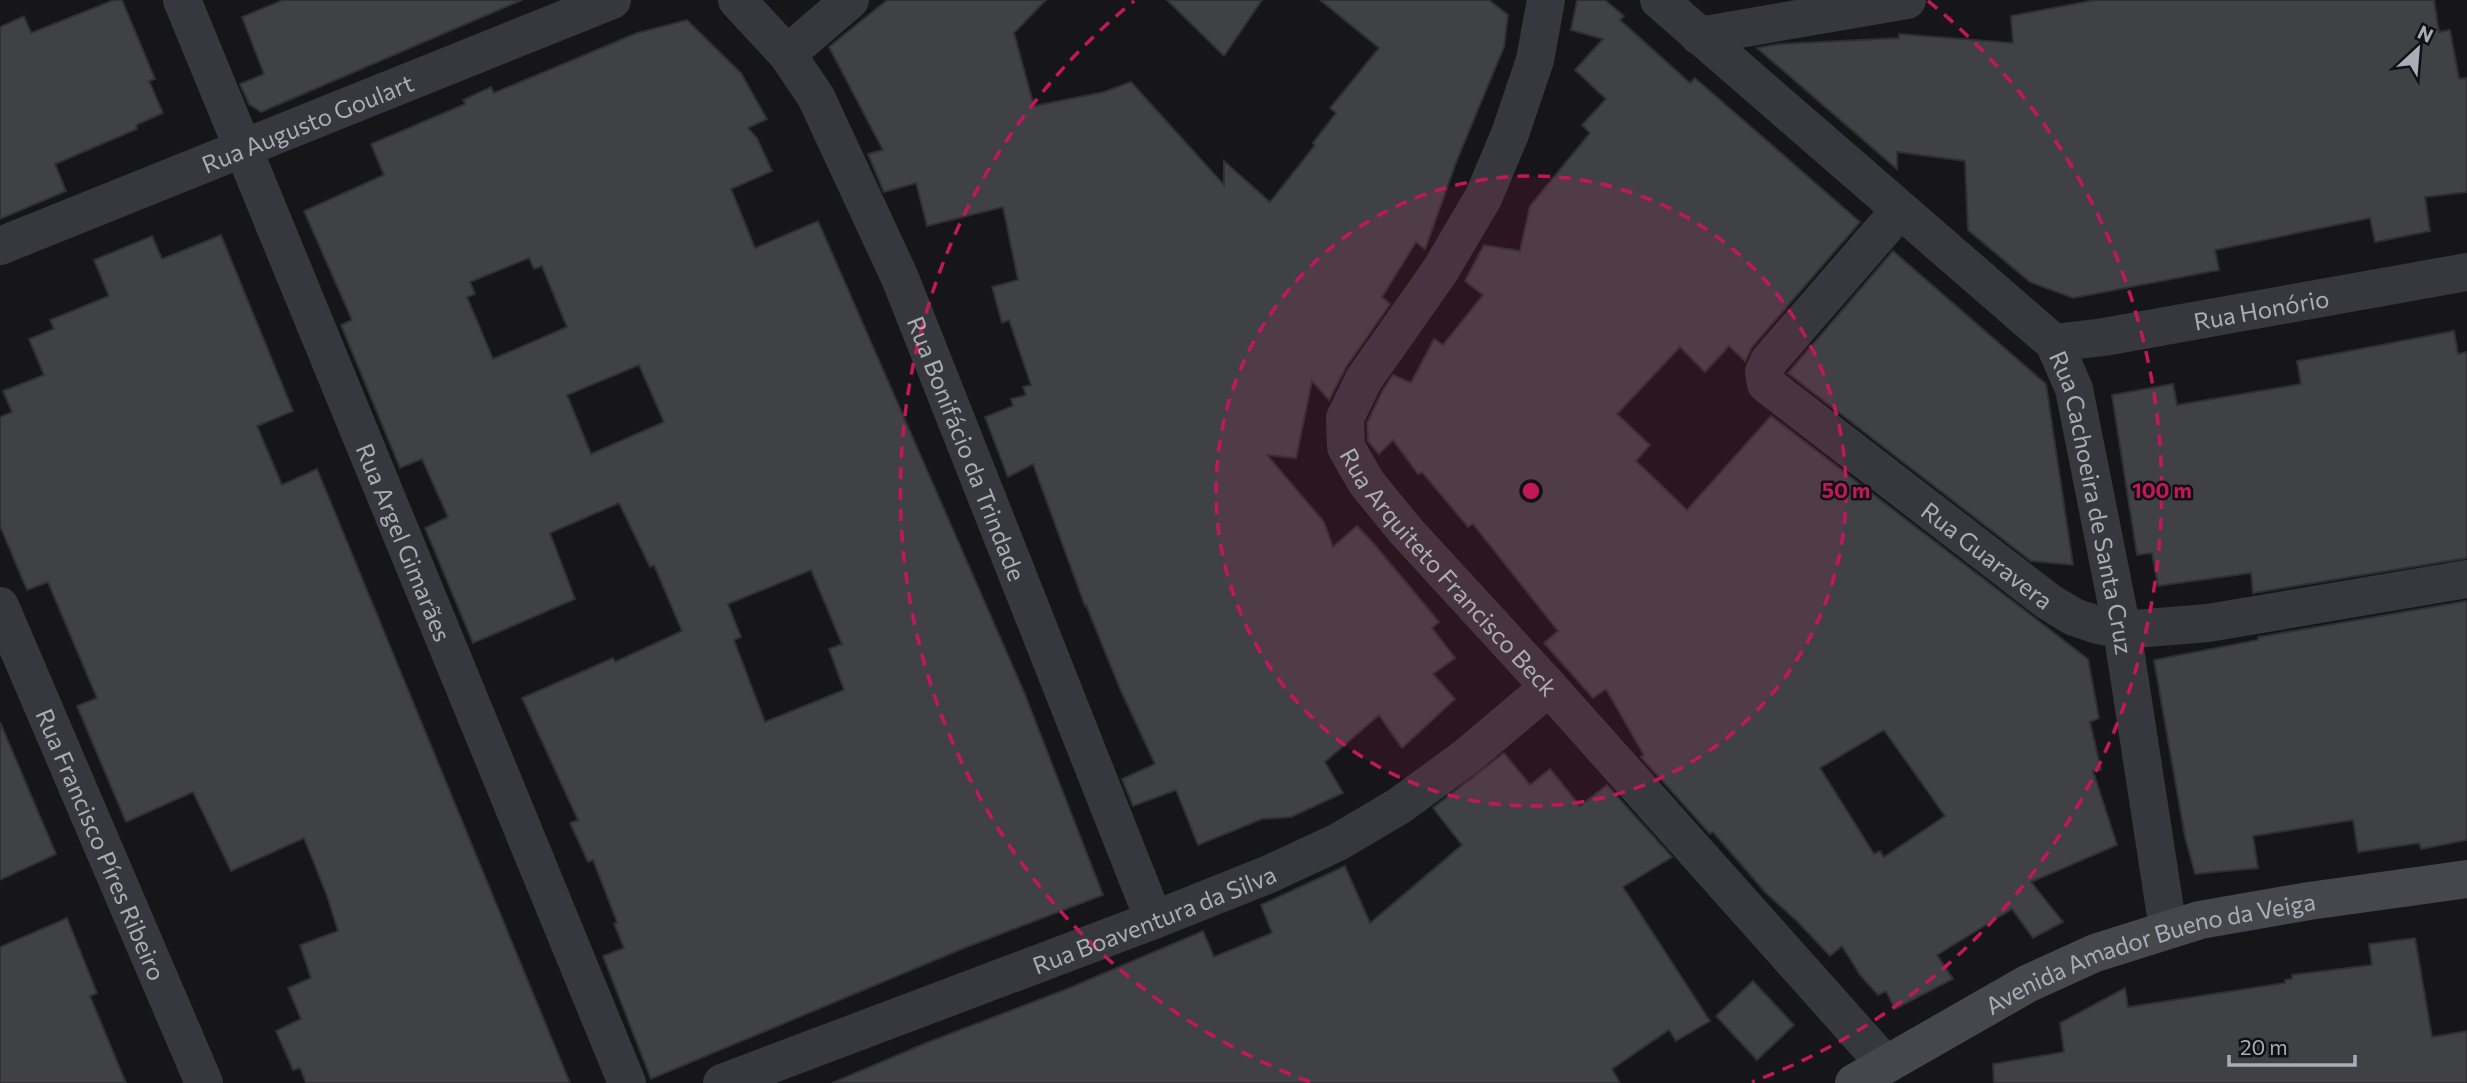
<svg xmlns="http://www.w3.org/2000/svg" width="2467" height="1083" font-family="Commissioner,sans-serif">
<style>
.building{fill:#404145;stroke:#303034;stroke-width:2;fill-rule:evenodd}
.lines{fill:none;stroke-linecap:round;stroke-linejoin:round}
.minor{stroke:#37383d;stroke-width:38}
.secondary{stroke:#45474d;stroke-width:38}
.ring{fill:none;stroke:#c2185b;stroke-width:3.5;stroke-dasharray:12 9}
.labels{text-anchor:middle;dominant-baseline:central;stroke-width:5;stroke-linejoin:round;paint-order:stroke}
.street-label{font-size:24px;fill:#a8adb8;stroke:#111113}
.centre{fill:#c2185b;stroke:#111113;stroke-width:3.5}
.ring-label{font-size:21px;text-anchor:middle;font-weight:bold;fill:#c2185b;stroke:#111113;stroke-width:5;stroke-linejoin:round;paint-order:stroke}
</style>
<rect width="100%" height="100%" fill="#161618"/>
<!-- building -->
<g class="building">
<path d="M114,0H122L155,79L149,81L163,113L136,125L137,129L55,164L66,191L0,219V27L24,16L31,33Z"/>
<path d="M283,0H522L261,112L249,104L240,84L264,74L242,17Z"/>
<path d="M887,0H1046L1014,33L1034,106L1104,92L1131,82L1224,185V161L1270,202L1315,145L1313,143L1336,113L1330,108L1379,48L1320,0H1489L1508,15L1504,47L1457,160L1425,249L1416,242L1382,297L1390,304L1346,367L1329,400L1312,381L1296,458L1267,455L1324,522L1333,547L1357,526L1374,544L1439,622L1432,628L1455,658L1433,674L1455,699L1402,748L1379,715L1325,762L1343,793L1291,817L1262,819L1198,845L1176,790L1133,806L1122,779L1155,764L1121,691L1086,605L1085,606L1033,464L1008,477L985,417L1013,406L1011,399L1026,395L1023,387L1031,385L1009,320L1002,323L992,287L1018,280L1003,207L927,226L916,183L884,192L868,154L883,150L829,47Z"/>
<path d="M1167,0H1262L1224,56Z"/>
<path d="M1577,0H1605L1624,16L1620,20L1690,83L1695,78L1860,222L1752,347L1745,361L1729,346L1705,372L1680,347L1617,414L1650,445L1636,461L1687,510L1771,416L2088,659L2099,718L2090,722L2101,770L2093,771L2117,845L2031,882L2063,922L2033,938L2012,909L1937,955L1953,979L1895,1009L1886,991L1878,995L1860,975L1842,946L1830,956L1797,921L1766,893L1713,832L1710,834L1641,757L1644,755L1606,689L1593,698L1544,643L1558,631L1473,524L1468,527L1422,472L1418,474L1393,440L1379,454L1368,441L1367,423L1383,390L1393,375L1411,383L1434,339L1443,345L1483,295L1465,281L1484,245L1520,251L1530,206L1590,133L1582,125L1606,99L1575,70L1603,39L1571,30ZM1884,730L1945,816L1884,857L1880,851L1874,854L1820,768Z"/>
<path d="M2095,0H2434L2439,32L2450,30L2459,79L2467,78V192L2425,197L2430,231L2375,242L2370,218L2215,250L2219,270L2073,298L2030,282L1968,230L1965,161L1897,152V169L1757,48L1780,44L1899,38V34L2013,43L2011,16Z"/>
<path d="M687,20L741,73L767,119L748,128L757,138L772,171L731,189L755,248L818,221L1024,692L1103,895L964,948L651,1079L603,956L624,948L614,924L617,922L593,860L588,862L570,823L578,820L522,698L613,658L615,662L682,631L654,565L650,567L619,503L550,533L575,599L473,643L425,528L448,517L422,459L400,468L341,325L352,320L304,211L384,175L371,144L465,104L463,100L491,87L494,93L637,33ZM529,258L534,269L542,266L567,327L493,359L467,297L475,294L470,282ZM639,365L664,422L591,454L567,395ZM811,570L842,644L829,649L844,690L765,722L734,640L741,637L728,604Z"/>
<path d="M221,235L293,411L257,426L282,485L317,469L570,1083H306L300,1068L293,1070L276,1031L301,1019L288,988L311,978L300,945L338,931L327,896L304,838L231,871L193,792L126,822L77,706L97,698L61,613L48,582L27,590L0,526V417L12,412L3,391L44,375L29,339L54,329L50,320L109,296L94,260L152,236L162,259Z"/>
<path d="M1893,251L2046,384L2073,565L2031,561L1788,373Z"/>
<path d="M2454,331L2458,354L2467,352V558L2253,593L2251,573L2158,586L2152,553L2137,555L2112,395L2173,384L2177,405L2301,384L2297,361Z"/>
<path d="M2467,601V840L2421,849L2419,843L2358,852L2353,820L2253,836L2258,868L2195,874L2185,837L2154,660L2258,640V637Z"/>
<path d="M0,722L56,854L0,880Z"/>
<path d="M1504,753L1530,785L1550,769L1580,806L1607,785L1672,857L1623,887L1710,1021L1676,1041L1669,1030L1612,1069L1620,1083H832L926,1043L1067,989L1203,931L1214,957L1272,933L1261,905L1345,866L1370,923L1462,845L1433,808Z"/>
<path d="M67,918L97,993L90,996L126,1083H0V947Z"/>
<path d="M2415,938L2432,1037L2467,1031V1083H1994L1993,1064L2064,1052L2060,1023L2125,988L2128,1007L2285,983V980L2292,979V975L2372,965L2369,944Z"/>
<path d="M1753,981L1794,1025L1757,1060L1716,1016Z"/>
</g>
<g class="lines">
<!-- minor -->
<g class="minor">
<path id="s1" d="M182,0L627,1083"/>
<path id="s2" d="M737,0L787,54L816,97L900,278L1154,920"/>
<path id="s3" d="M1546,0L1535,60L1510,134L1483,198L1440,271L1364,379L1345,418L1346,447L1366,482L1405,530L1549,687L1886,1065"/>
<path id="s4" d="M1659,0L2054,343L2074,389L2122,630L2168,929"/>
<path d="M1699,36L1907,0"/>
<path d="M787,54L850,0"/>
<path id="s5" d="M1900,210L1769,361L1764,372L1766,384L2049,602L2074,617L2098,625L2122,630L2208,623L2467,579"/>
<path id="s6" d="M0,246L612,0"/>
<path id="s7" d="M2054,343L2104,337L2467,272"/>
<path id="s8" d="M0,606L204,1083"/>
<path id="s9" d="M722,1083L1154,920L1267,875L1338,842L1399,806L1466,757L1549,687"/>
</g>
<!-- secondary -->
<path class="secondary" id="s10" d="M1854,1083L2027,984L2095,953L2200,920L2309,901L2467,879"/>
</g>
<!-- distance rings -->
<circle cx="1531" cy="491" r="315" fill="#c2185b" fill-opacity=".12"/>
<g class="ring">
<circle cx="1531" cy="491" r="315"/>
<path d="M1310 1082A631 631 0 0 1 1134 1M1928 1A631 631 0 0 1 1752 1082"/>
</g>
<g class="labels">
<!-- street labels -->
<g class="street-label">
<text stroke="none"><textPath href="#s6" startOffset="331">Rua Augusto Goulart</textPath></text>
<text stroke="none"><textPath href="#s7" startOffset="210">Rua Honório</textPath></text>
<text stroke="none"><textPath href="#s2" startOffset="508">Rua Bonifácio da Trindade</textPath></text>
<text stroke="none"><textPath href="#s4" startOffset="688">Rua Cachoeira de Santa Cruz</textPath></text>
<text stroke="none"><textPath href="#s1" startOffset="586">Rua Argel Gimarães</textPath></text>
<text stroke="none"><textPath href="#s5" startOffset="504">Rua Guaravera</textPath></text>
<text stroke="none"><textPath href="#s3" startOffset="660">Rua Arquiteto Francisco Beck</textPath></text>
<text stroke="none"><textPath href="#s8" startOffset="259">Rua Francisco Píres Ribeiro</textPath></text>
<text stroke="none"><textPath href="#s9" startOffset="462">Rua Boaventura da Silva</textPath></text>
<text stroke="none"><textPath href="#s10" startOffset="327">Avenida Amador Bueno da Veiga</textPath></text>
</g>
</g>
<circle cx="1531" cy="491" r="10" class="centre"/>
<g class="ring-label">
<text x="1846" y="498">50 m</text>
<text x="2162" y="498">100 m</text>
</g>
<!-- north arrow -->
<g transform="translate(2418 49) rotate(26)" stroke="#111113" stroke-width="5" paint-order="stroke">
<path d="M0-5L12 26L0 18L-12 26Z" fill="#a8adb8"/>
<text y="-10" font-size="19" font-weight="bold" text-anchor="middle" fill="#a8adb8">N</text>
</g>
<!-- scale -->
<path d="M2229 1055v10h126v-10" fill="none" stroke="#a8adb8" stroke-width="3.5"/>
<text x="2240" y="1055" font-size="21" fill="#a8adb8" stroke="#111113" stroke-width="5" paint-order="stroke">20 m</text>
</svg>
